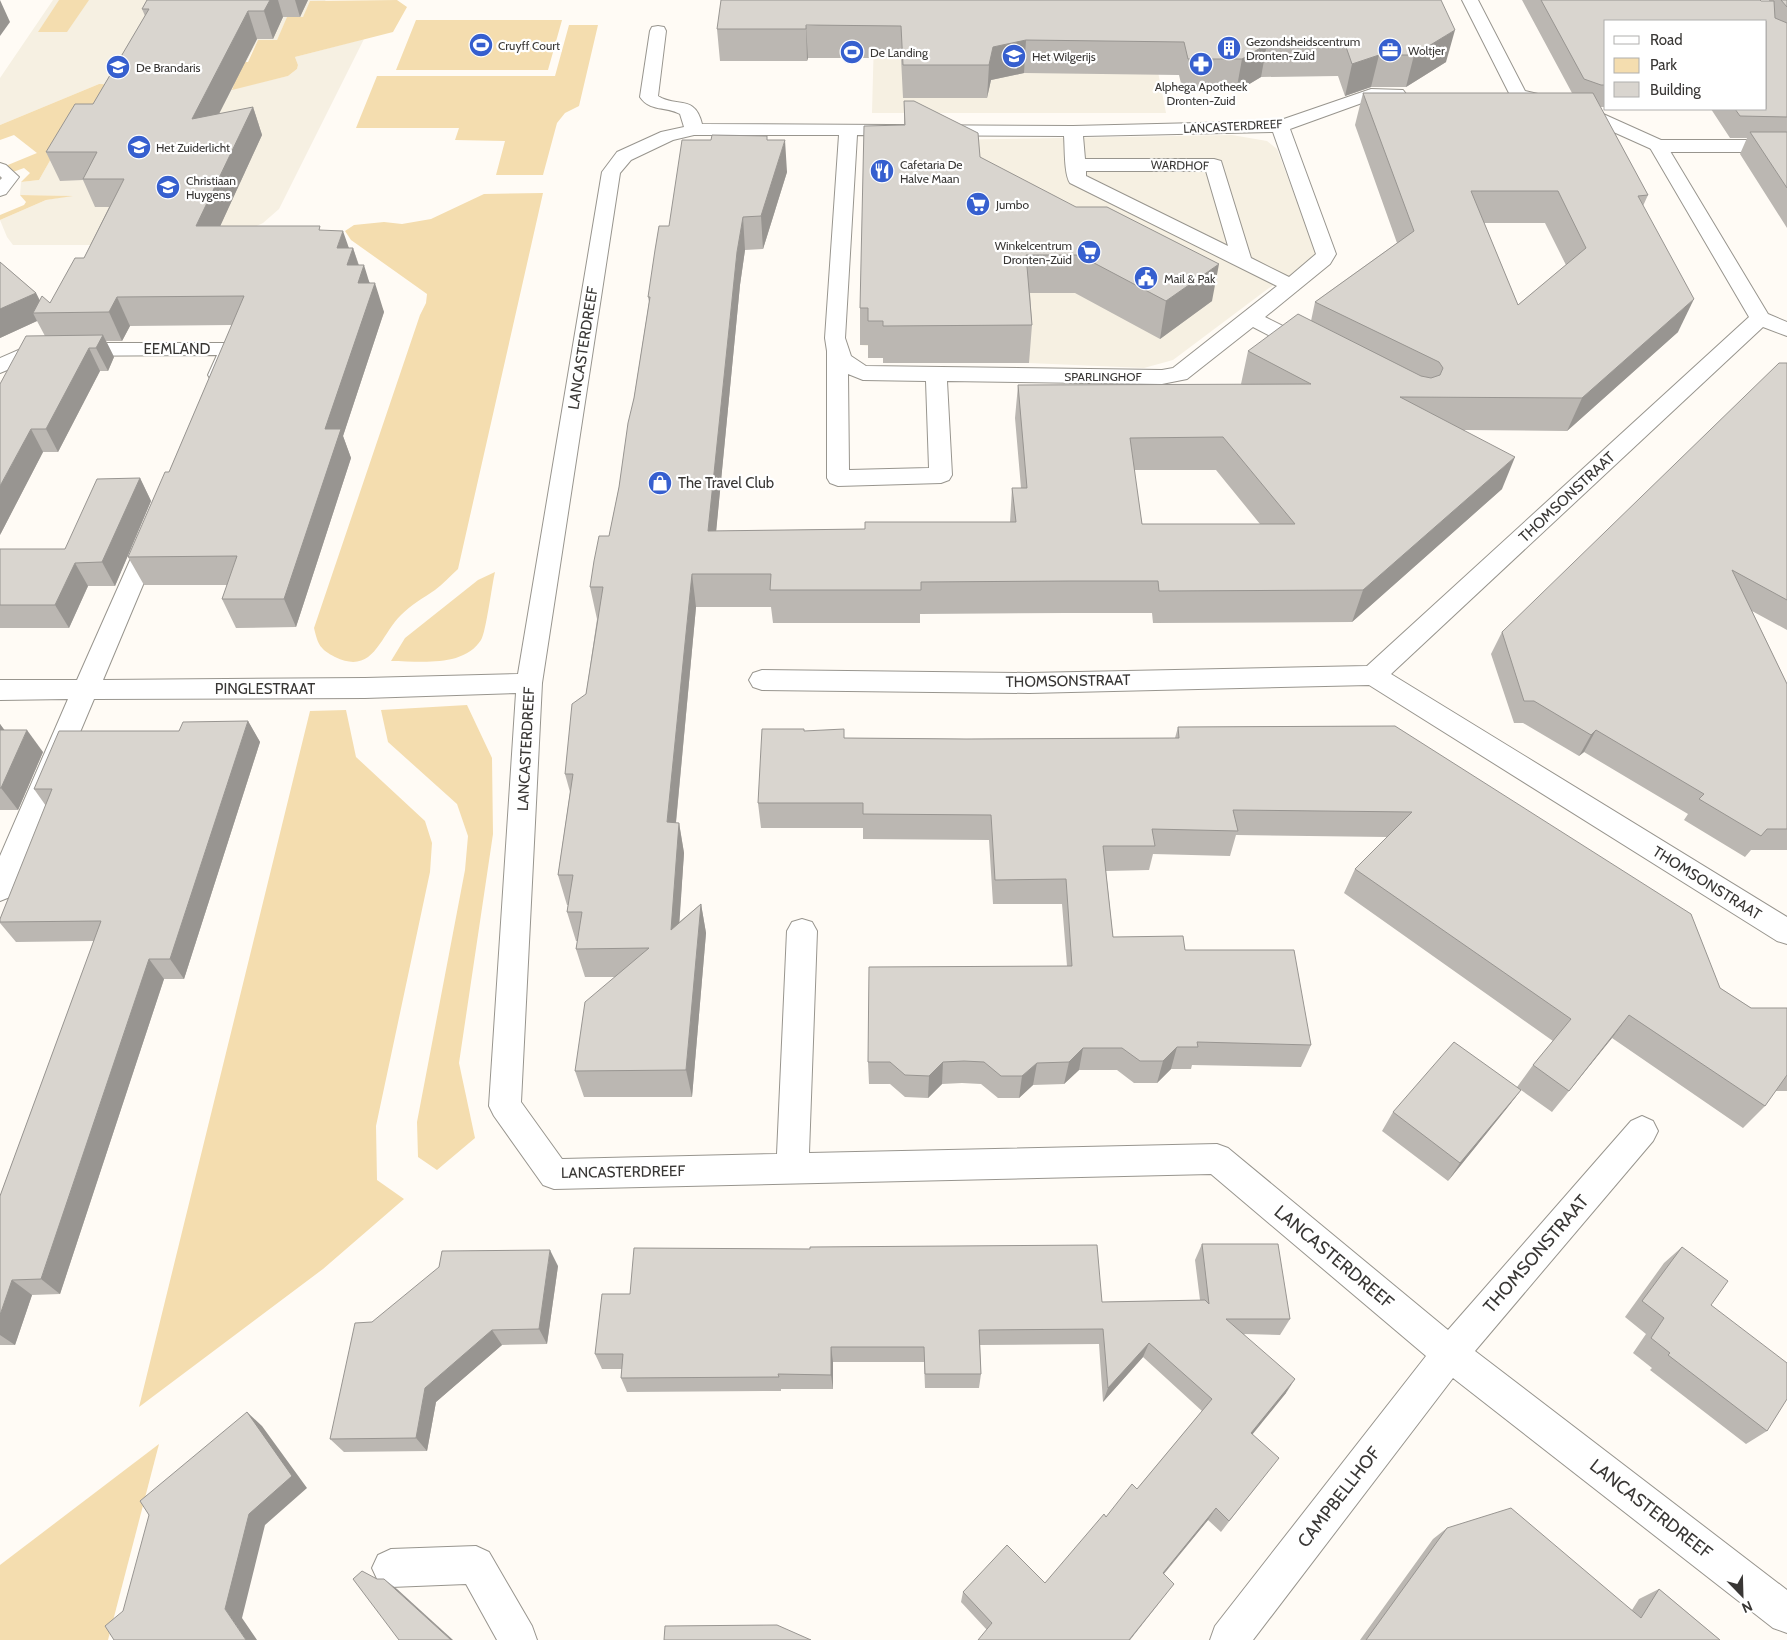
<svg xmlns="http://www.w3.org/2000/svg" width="1787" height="1640" font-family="Cabin,sans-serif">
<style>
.built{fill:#f6f0e2}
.green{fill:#f4ddaf}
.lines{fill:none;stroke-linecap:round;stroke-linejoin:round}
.service-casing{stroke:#98958e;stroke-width:2}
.minor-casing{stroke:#98958e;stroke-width:2}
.tertiary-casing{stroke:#98958e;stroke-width:2}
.service{fill:#fff;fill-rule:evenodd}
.minor{fill:#fff;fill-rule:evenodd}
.tertiary{fill:#fff;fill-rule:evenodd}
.wall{fill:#bbb7b2;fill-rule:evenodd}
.shaded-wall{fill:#989591}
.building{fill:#d9d5cf;stroke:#989591;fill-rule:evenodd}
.labels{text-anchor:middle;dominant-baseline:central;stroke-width:4.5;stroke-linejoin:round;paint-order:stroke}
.far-poi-label{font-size:12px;fill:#393735;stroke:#fff;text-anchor:start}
.far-street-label{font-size:12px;fill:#393735;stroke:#fff}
.street-label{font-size:15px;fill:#393735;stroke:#fff}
.poi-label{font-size:15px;fill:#393735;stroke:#fff;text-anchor:start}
.near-street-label{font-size:18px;fill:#393735;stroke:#fff}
</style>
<rect width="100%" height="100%" fill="#fffbf5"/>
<!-- built -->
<g class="built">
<path d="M53,0H326L303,17L287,18L277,40H258L232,89L288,76L297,69L298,65L295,57L364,39L279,209L263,223L240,234L200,245H13L7,237L0,220L46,200L69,196L20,195L21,182L39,180L52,157L149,85L99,84L0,125V78Z"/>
<path d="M875,0H1144L1166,113H872Z"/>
<path d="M1232,135L1267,141L1277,149L1317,255L1316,259L1269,288L1173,360L1144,368L1029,363H883V358H868V346L860,345L880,141Z"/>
</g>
<!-- green -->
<g class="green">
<path d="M59,0H89L67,32H38Z"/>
<path d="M397,0L407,7L393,32L295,57L298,65L297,69L288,76L232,90L234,84L230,62H248L258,40H277L287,17H303L310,1Z"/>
<path d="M416,20H562L548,70H396Z"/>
<path d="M569,25H598L579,106L565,113L557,123L543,175H496L505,141L455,140L459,128H356L377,76H555Z"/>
<path d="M99,84L134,85L52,157L39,180L21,182L30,173L24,168L10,173L3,167L37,153L14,135L0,140V125Z"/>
<path d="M543,193L458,569C450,576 443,584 435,590C423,598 411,605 401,615C380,635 374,676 335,657C320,649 318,645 314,628L420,315L426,303L427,294L351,240L345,231L354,225L384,222L402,224L431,219L484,194Z"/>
<path d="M20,195L73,196L46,200L0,220V215L24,205L26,202Z"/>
<path d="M495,572C492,584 486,633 481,640C463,668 419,661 391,661L405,638L478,580Z"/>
<path d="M467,705L492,758L493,834L459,1063L475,1138L437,1170L418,1157L417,1122L465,870L468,836L457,804L388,742L381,710Z"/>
<path d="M346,710L356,757L425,821L432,843L430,872L376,1126L377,1180L404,1199L323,1269L139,1407L310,711Z"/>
<path d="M159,1444L108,1640H0V1565Z"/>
</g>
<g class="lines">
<!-- service casing -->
<g class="service-casing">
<path id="service" d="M0,163L6,165L19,177L6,194L0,196V180L2,178L0,176Z"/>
</g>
<!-- minor casing -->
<g class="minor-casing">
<g id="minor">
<path d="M658,26L664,27L666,31L658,96C677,108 695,94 702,124L1073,126L1278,121L1371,89L1403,90L1406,94L1403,98L1373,99L1290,129L1336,254L1330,264L1265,317L1317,343L1321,348L1317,353L1310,354L1303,353L1253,327L1187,379L1162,384L947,381L952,475L949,480L941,483L838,486L830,483L827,478V351L825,338L839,135H694L673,140L631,160L620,173L542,683L521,1102L562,1159L777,1154L787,931L792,922L802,919L812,922L817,931L809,1153L1217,1144L1228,1148L1448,1330L1631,1121L1642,1116L1653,1121L1658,1131L1653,1141L1475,1351L1787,1590V1633L1773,1628L1453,1378L1253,1640H1210L1215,1626L1426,1356L1211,1174L554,1189L543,1185L494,1116L489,1106L516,693L365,698L94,699L14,889L10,897L0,901V856L68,699L0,700V680H77L143,531L151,529L159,531L163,537L103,680L365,678L518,674L602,172L617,152L661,132L684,127L680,114C666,106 650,112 640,97L650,31L652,27ZM1273,132L1316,254L1289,277L1251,258L1221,161L1214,159H1085L1083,136ZM857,135L1064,136C1065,149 1064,174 1070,183L1277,286L1173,368L1162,370L866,366L851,356L845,338ZM1086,171H1206L1228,246L1086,176ZM848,374L863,380L926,381L929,468L849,470Z"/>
<path d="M1658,140L1664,142L1667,146L1768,314L1787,322V336L1763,327L1391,674L1787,917V944L1777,941L1369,685L1029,693L762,690L753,687L749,680L753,673L762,670L1029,673L1367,666L1749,317L1649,146L1652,142Z"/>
<path d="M53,343H230L237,344L241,349L227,380L219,382L211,380L208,375L217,355L41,356L0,373V358L30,345Z"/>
<path d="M476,1546L489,1552L532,1626L537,1640H497L466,1584L391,1587L378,1581L372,1568L378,1555L391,1549Z"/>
</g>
</g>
<!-- tertiary casing -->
<g class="tertiary-casing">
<path id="tertiary" d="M1462,0H1478L1525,91L1581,104L1661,140H1787V152H1658L1569,112L1512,99Z"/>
</g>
<!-- service -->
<use href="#service" class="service"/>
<!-- minor -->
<use href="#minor" class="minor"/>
<!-- tertiary -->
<use href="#tertiary" class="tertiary"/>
</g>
<!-- wall -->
<g class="wall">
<path d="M147,0H308L300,17H283L273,39H257L219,114L253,107L262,135L220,226L322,230L349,248H353L359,265L370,283L384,312L343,436L351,458L296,627L236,628L222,599L227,585H144L128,557L169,472L232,325L130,326L122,341H106L114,357L108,371H100L58,452H43L0,535L45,336L37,321L0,338V262L36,293L40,301L50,303L84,258L109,207H95L83,180L60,181L46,152L93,104L145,16L142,9Z"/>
<path d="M1441,0L1446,62L1406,87H1371L1345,96L1338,76L1261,77L1236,92H1183L1179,75L1024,73L991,80L987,98H903L901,58H808L807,61H720L717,29Z"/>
<path d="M1522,0H1760L1761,1H1769V0H1787V228L1740,154L1747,138H1730L1711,109H1766L1606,21V107H1600L1648,195L1643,206L1678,332L1567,431L1464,430L1502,489L1352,622L1153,623L1152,613H1066L920,614V623H773L771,607H696L676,823H679L684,853L679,922L701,904L706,933L692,1097H584L575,1071L615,977H585L576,949L578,941H576L567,912L568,905H567L558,875L570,792L565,774L586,694L597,619L590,587L609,536L619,487L634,398L649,302L648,297L669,226L767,140L787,172L763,249L745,250L740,285L716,531L865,529L1010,522L1012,488H1021L1015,418L1018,385H1243L1241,384L1248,351L1311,321L1315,302L1397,243L1355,125L1363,93H1572ZM1484,223H1545L1566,265L1518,305ZM1134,470H1216L1260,524H1142Z"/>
<path d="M904,101L980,157L1212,301L1160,339L1075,293H1030L1032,325L1029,363H883V358H868V345H860V308L904,125Z"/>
<path d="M1787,363V630L1752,611L1787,684V850H1751L1745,857L1684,820L1688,814L1584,752L1579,756L1523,723H1514L1491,654L1502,632Z"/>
<path d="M140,478L151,501L115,586H88L69,628H0V549H65Z"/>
<path d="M248,721L260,742L184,979H164L60,1294L32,1295L15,1345H0V1196L94,941L16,942L0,923V919L46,806L34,789L179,731Z"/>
<path d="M0,724L4,730L43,752L18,810H0Z"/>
<path d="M1395,726L1720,988L1751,1008H1787V1091H1775L1765,1106L1743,1128L1612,1038L1552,1112L1521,1090L1507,1108L1448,1181L1382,1131L1393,1112L1517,1087L1533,1065L1553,1041L1344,893L1355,869L1387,837L1236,835L1230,856L1153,854L1149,870L1106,871L1113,937L1185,950L1311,1045L1301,1067L1192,1065L1191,1069H1171L1157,1083H1134L1117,1070H1079L1064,1084L1033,1085L1019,1098H998L981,1084L962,1083L942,1084L928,1098L905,1097L890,1084H869L868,1062L1067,966L1062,904H993L989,840L863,839V828H761L758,803L804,731L844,738L966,739L1175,738L1178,727Z"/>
<path d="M1202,1244L1290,1319L1280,1335L1244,1334L1286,1393L1252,1434L1269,1470L1221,1532L1208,1520L1164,1574L1167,1594L987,1630L961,1602L963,1592L1045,1583L1106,1517L1137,1489L1202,1411L1143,1357L1103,1402L1099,1344L980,1345L981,1374L979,1388H925L924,1362H833V1389H781V1391L627,1392L621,1378L622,1369H602L595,1354L1102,1302L1200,1300L1195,1260Z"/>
<path d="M1682,1247L1711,1305L1767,1431L1746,1444L1650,1370L1652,1368L1633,1353L1646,1334L1625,1317L1664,1263Z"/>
<path d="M558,1266L547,1344L502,1345L436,1402L427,1451L344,1452L330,1439L372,1322Z"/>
<path d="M1447,1528L1632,1610L1639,1599L1659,1589L1720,1640H1360L1433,1539Z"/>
</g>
<!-- shaded-wall -->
<g class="shaded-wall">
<path d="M0,0L10,22L0,36Z"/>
<path d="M270,0H278L283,17L273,39L264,11Z"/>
<path d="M295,0H308L300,17Z"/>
<path d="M248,11L257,39L202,147L192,119Z"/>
<path d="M806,25L808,58L807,61L806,29Z"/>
<path d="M1455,30L1446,62L1406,87L1414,55Z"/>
<path d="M1026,40L1024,73L991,80L987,98L989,65L993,47Z"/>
<path d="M1267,44L1261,77L1236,92L1242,59Z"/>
<path d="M1379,55L1371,87L1345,96L1352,64Z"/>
<path d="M253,107L262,135L207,255L196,226Z"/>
<path d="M785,140L787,172L763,249L761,216Z"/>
<path d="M743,217L745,250L740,285L713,564L708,531L737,252Z"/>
<path d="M343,231L351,254L353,248L361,273L364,265L372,291L375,283L384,312L343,436L351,458L296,627L284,599L325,429L337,248Z"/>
<path d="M1219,264L1212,301L1160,339L1166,301Z"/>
<path d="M36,293L46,313H33L37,321L0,338V309Z"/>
<path d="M117,297L130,326L122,341L109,312Z"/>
<path d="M1694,299L1678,332L1567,431L1582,398Z"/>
<path d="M103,335L114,357L108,371L96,348Z"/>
<path d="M89,348L100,371L58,452L46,429Z"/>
<path d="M31,429L43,452L0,535V486Z"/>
<path d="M1515,457L1502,489L1352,622L1363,590Z"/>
<path d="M140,478L151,501L115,586L102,562Z"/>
<path d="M75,563L88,586L69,628L55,605Z"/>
<path d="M692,574L696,607L673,853L667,822Z"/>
<path d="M248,721L260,742L184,979L170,959Z"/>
<path d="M0,724L15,744L0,737Z"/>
<path d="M27,730L43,752L18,810L1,788Z"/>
<path d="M1596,730L1584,752L1579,756L1591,735Z"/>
<path d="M679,823L684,853L677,959L671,930Z"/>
<path d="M701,904L706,933L692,1097L686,1070Z"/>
<path d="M149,959L164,979L60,1294L41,1279Z"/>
<path d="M1629,1015L1612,1038L1552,1112L1569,1091Z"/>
<path d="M1177,1047L1171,1069L1157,1083L1163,1061Z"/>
<path d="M1083,1048L1079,1070L1064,1084L1069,1062Z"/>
<path d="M943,1062L942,1084L928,1098L929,1076Z"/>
<path d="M1037,1063L1033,1085L1019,1098L1022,1076Z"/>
<path d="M1521,1090L1507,1108L1448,1181L1460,1163Z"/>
<path d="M550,1250L558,1266L547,1344L539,1329Z"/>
<path d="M12,1280L32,1295L15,1345L0,1335V1315Z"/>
<path d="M492,1330L502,1345L436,1402L427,1451L416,1438L425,1388Z"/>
<path d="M1149,1343L1143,1357L1103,1402L1108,1388Z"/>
<path d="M831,1347L833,1362V1389L831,1375Z"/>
<path d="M1295,1379L1286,1393L1243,1446L1251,1433Z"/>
<path d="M247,1412L262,1426L307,1488L265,1525L242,1618L257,1640H246L225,1609Z"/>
<path d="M1216,1508L1208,1520L1156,1583L1163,1573Z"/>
<path d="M384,1579L397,1589L453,1640H451Z"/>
<path d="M1174,1584L1130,1640H1129Z"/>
</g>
<!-- building -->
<g class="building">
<path d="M147,0H270L264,11H248L192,119L253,107L196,226H320L319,230L343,231L337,248H353L347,265H364L358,283H375L325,429H341L284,599H222L237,556L128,557L165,472H169L244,296L117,297L109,312L33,313L42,296L50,303L75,258H84L124,179H83L97,152H46L75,104H93L149,9H142Z"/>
<path d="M721,0H1441L1455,30L1414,55H1379L1352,64L1345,44H1267L1242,59H1188L1184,42L1026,40L993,47L989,65H903L901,26L806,25V29H717Z"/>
<path d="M1541,0H1760L1761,1H1774L1775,18L1787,23V117L1740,116L1735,109H1766V21H1606V85H1601L1584,79Z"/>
<path d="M1781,0H1787V7Z"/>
<path d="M1363,93H1593L1648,195L1638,196L1694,299L1582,398L1400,397L1515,457L1363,590L1159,591L1158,581H1070L921,582V590H770L771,574H692L667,822L679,823L671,930L701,904L686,1070L575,1071L585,1002L649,948L576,949L582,912H567L573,875H558L573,774H565L572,704L586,694L603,587H590L594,561L599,536H609L619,487L628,423L634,398L650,297H648L655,250L659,226H669L682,140H711L712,135L767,136V140H785L761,216L743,217L737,252L708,531L865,529V522H1016L1012,488H1027L1018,385L1311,384L1248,351L1298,314L1421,376L1431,378L1440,375L1443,368L1439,362L1315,302L1414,231ZM1471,191H1558L1586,248L1518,305ZM1223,437L1295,524H1142L1130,438Z"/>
<path d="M904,101H914L978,133L980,157L1076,207H1107L1219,264L1166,301L1079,255H1026L1032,325L883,326V321H868V308H860L864,126L905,125Z"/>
<path d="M1750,132H1787V188Z"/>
<path d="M0,262L36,293L0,309Z"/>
<path d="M103,335L96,348H89L46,429H31L0,486V384L26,336Z"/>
<path d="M1779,363H1787V600L1732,570L1787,684V829H1767L1761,836L1699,799L1704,794L1596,730L1591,735L1534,701H1524L1502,632Z"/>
<path d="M140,478L102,562L75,563L55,605H0V549H65L97,479Z"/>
<path d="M248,721L170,959H149L41,1279L12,1280L0,1315V1196L101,921L0,922V919L52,789H34L59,731H179L183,722Z"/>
<path d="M1395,726L1691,914L1720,988L1751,1008H1787V1075L1765,1106L1629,1015L1569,1091L1533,1065L1571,1019L1355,869L1412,812L1233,810L1238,831L1152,829L1155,846H1103L1113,937L1183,936L1185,950H1294L1311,1045L1197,1042L1198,1047H1177L1163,1061H1140L1122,1048H1083L1069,1062L1037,1063L1022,1076H1001L984,1062L964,1061L943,1062L929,1076L905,1075L890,1062H868L869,967L1072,966L1066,879L995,880L991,815L863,814V803H758L762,729H804V731L844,729V738L966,739L1179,738L1178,727Z"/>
<path d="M0,730H27L1,788H0Z"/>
<path d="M1454,1042L1521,1090L1460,1163L1393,1112Z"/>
<path d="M1202,1244H1278L1290,1319H1226L1295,1379L1251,1433L1279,1458L1229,1521L1216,1508L1163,1573L1174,1584L1129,1640H978L992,1623L963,1592L1007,1545L1045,1583L1104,1514L1106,1517L1132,1484L1137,1489L1212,1399L1149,1343L1108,1388L1103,1329L979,1330L981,1374H925L924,1347H831V1375L778,1374L779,1377L621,1378L623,1354H595L602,1294H630L634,1248L810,1249V1247L1097,1245L1102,1302L1205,1300L1209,1304Z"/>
<path d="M1682,1247L1728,1281L1711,1305L1787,1363V1399L1767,1431L1668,1355L1670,1353L1651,1338L1664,1318L1642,1301Z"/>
<path d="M550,1250L539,1329L492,1330L425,1388L416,1438L330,1439L355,1323L372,1322L439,1267L442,1251Z"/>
<path d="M247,1412L292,1476L249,1514L225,1609L246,1640H114L105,1626L123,1611L149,1515L140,1501Z"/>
<path d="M1511,1508L1641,1618L1659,1589L1720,1640H1366L1447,1528Z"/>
<path d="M362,1571L377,1579H384L451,1640H399L353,1579Z"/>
<path d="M777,1625L811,1640H664L665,1626Z"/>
</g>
<!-- icons -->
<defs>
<g id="stadium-disc" transform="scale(1.25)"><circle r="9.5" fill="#365fcf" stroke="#fff"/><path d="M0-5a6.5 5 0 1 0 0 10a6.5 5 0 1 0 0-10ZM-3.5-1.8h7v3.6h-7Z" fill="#fff"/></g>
<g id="building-disc" transform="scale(1.25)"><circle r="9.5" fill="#365fcf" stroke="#fff"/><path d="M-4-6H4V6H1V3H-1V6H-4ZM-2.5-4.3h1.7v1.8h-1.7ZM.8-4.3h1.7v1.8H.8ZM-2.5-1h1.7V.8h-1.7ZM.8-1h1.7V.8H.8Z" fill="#fff"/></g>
<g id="office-disc" transform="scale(1.25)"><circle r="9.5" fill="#365fcf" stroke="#fff"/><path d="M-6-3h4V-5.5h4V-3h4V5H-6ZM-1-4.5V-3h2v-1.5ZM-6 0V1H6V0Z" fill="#fff"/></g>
<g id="school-disc" transform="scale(1.25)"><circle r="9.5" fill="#365fcf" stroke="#fff"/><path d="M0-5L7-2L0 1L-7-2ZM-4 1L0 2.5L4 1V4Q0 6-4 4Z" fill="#fff"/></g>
<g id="pharmacy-disc" transform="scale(1.25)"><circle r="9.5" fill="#365fcf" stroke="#fff"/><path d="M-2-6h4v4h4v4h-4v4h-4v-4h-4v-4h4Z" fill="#fff"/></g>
<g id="restaurant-disc" transform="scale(1.25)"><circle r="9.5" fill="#365fcf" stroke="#fff"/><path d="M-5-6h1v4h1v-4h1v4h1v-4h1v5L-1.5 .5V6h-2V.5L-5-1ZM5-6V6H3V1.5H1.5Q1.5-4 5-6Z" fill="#fff"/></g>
<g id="supermarket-disc" transform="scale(1.25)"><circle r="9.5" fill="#365fcf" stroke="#fff"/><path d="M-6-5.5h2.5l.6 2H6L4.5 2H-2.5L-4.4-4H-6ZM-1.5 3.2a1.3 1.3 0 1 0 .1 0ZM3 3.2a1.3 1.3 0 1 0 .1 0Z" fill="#fff"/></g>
<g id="civic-disc" transform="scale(1.25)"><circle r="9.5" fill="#365fcf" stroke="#fff"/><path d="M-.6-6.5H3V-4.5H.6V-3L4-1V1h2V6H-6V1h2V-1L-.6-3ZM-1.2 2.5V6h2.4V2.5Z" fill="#fff"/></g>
<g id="shop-disc" transform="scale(1.25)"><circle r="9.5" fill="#365fcf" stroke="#fff"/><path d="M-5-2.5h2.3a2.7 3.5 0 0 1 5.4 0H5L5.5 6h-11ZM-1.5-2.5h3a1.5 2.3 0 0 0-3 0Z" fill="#fff"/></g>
</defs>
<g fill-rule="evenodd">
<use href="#stadium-disc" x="481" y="45"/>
<use href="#building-disc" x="1229" y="48"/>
<use href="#office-disc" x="1390" y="50"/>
<use href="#stadium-disc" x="852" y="52"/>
<use href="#school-disc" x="1014" y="56"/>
<use href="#pharmacy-disc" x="1201" y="64"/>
<use href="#school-disc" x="118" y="67"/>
<use href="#school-disc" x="139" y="147"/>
<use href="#restaurant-disc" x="882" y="171"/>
<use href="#school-disc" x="168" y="187"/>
<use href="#supermarket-disc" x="978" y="204"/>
<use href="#supermarket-disc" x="1089" y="252"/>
<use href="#civic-disc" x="1146" y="278"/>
<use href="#shop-disc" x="660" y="483"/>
</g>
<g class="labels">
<!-- far-poi labels -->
<g class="far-poi-label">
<text x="1246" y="41">Gezondsheidscentrum<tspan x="1246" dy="14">Dronten-Zuid</tspan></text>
<text x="498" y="45">Cruyff Court</text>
<text x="1408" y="50">Woltjer</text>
<text x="870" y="52">De Landing</text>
<text x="1032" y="56">Het Wilgerijs</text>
<text x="136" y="67">De Brandaris</text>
<text x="1201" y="86" text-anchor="middle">Alphega Apotheek<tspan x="1201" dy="14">Dronten-Zuid</tspan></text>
<text x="156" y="147">Het Zuiderlicht</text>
<text x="900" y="164">Cafetaria De<tspan x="900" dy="14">Halve Maan</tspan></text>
<text x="186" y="180">Christiaan<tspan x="186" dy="14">Huygens</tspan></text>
<text x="996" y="204">Jumbo</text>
<text x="1072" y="245" text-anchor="end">Winkelcentrum<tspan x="1072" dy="14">Dronten-Zuid</tspan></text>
<text x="1164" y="278">Mail &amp; Pak</text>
</g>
<!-- far-street labels -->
<g class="far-street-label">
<text transform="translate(1233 126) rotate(-3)">LANCASTERDREEF</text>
<text transform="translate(1180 165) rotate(1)">WARDHOF</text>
<text x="1103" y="376">SPARLINGHOF</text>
</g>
<!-- street labels -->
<g class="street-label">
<text transform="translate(583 348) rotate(-81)">LANCASTERDREEF</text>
<text x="177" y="349">EEMLAND</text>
<text transform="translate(1567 497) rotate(-43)">THOMSONSTRAAT</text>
<text transform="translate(1068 681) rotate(-1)">THOMSONSTRAAT</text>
<text x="265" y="689">PINGLESTRAAT</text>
<text transform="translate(526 749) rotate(-87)">LANCASTERDREEF</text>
<text transform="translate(1707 883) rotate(32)">THOMSONSTRAAT</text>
<text transform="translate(623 1172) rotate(-1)">LANCASTERDREEF</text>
</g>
<!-- poi labels -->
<g class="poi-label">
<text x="678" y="483">The Travel Club</text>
</g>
<!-- near-street labels -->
<g class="near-street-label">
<text transform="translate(1536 1254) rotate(-49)">THOMSONSTRAAT</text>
<text transform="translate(1334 1257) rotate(40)">LANCASTERDREEF</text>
<text transform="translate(1339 1497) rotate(-52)">CAMPBELLHOF</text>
<text transform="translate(1651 1509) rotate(38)">LANCASTERDREEF</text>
</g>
</g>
<!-- legend -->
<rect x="1604" y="20" width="162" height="90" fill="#ffffff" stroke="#b0afae"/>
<rect x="1614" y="36" width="25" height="8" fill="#ffffff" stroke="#b0afae"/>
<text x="1650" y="45" font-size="15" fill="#393735">Road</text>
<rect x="1614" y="58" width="25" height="15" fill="#f4ddaf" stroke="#b0afae"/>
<text x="1650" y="70" font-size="15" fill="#393735">Park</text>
<rect x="1614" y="82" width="25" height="15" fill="#d9d5cf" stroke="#b0afae"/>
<text x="1650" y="95" font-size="15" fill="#393735">Building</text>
<!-- north arrow -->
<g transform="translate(1742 1595) rotate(157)" stroke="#ffffff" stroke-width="4" paint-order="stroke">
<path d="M0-4L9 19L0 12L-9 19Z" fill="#393735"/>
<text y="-8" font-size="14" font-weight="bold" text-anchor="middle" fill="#393735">N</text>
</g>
</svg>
